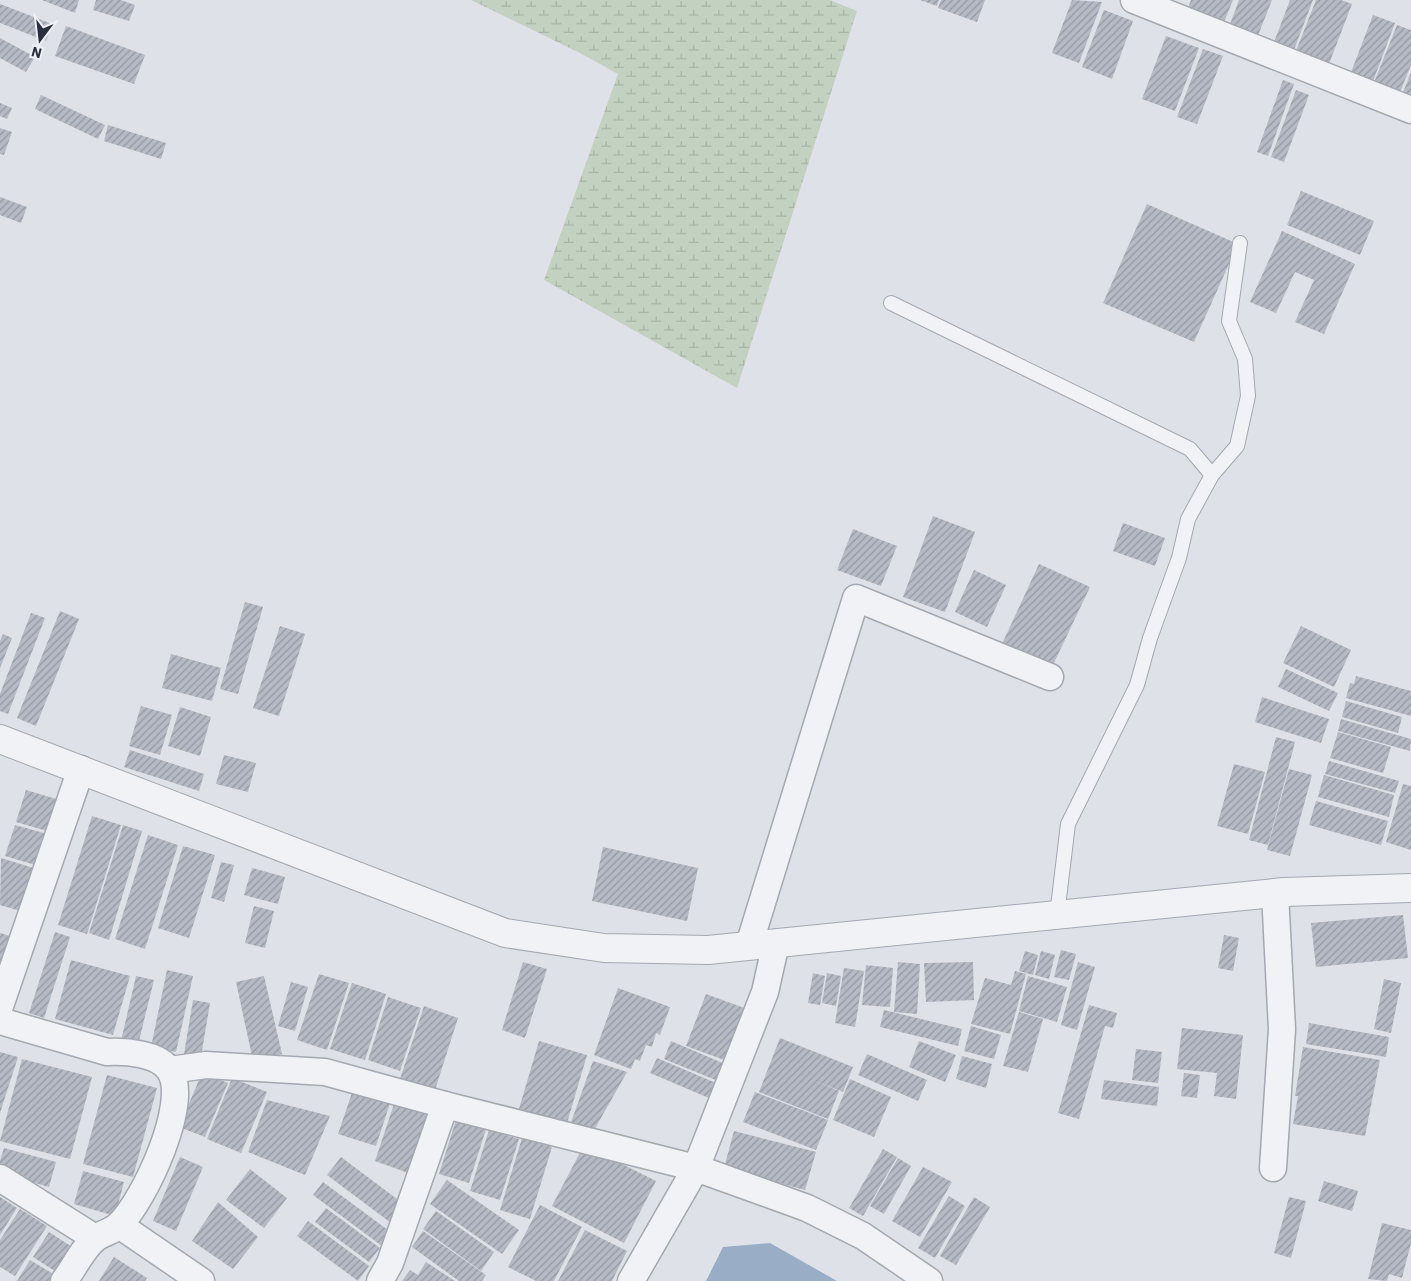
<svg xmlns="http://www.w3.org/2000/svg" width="1411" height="1281" font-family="'IBM Plex Sans',sans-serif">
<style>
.wetland{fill:url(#wetland-marsh)}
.water{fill:#9aadc7}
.building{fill:url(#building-hatch)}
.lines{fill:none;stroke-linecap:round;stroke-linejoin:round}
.service-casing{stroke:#a4a8b1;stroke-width:16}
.minor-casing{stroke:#a4a8b1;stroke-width:29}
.tertiary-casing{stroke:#a4a8b1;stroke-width:30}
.service{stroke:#f1f2f6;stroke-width:14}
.minor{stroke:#f1f2f6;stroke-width:26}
.tertiary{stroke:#f1f2f6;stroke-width:28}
</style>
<defs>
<pattern id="wetland-marsh" width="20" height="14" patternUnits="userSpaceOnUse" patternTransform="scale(1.25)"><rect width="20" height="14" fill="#c3d1c0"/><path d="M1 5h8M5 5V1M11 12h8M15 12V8" fill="none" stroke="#a8b4a6"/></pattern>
<pattern id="building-hatch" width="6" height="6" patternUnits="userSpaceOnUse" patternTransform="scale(1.25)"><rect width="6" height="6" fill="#b6bac4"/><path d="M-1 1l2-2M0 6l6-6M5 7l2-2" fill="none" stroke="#9498a1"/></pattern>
</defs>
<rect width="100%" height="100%" fill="#dee1e7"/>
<!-- wetland -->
<path class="wetland" d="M471,0H830L857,11L737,388L544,280L618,74L580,53Z"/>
<!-- water -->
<path class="water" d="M770,1243L837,1281H706L723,1247Z"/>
<!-- building -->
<g class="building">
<path d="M42,0H79L75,13Z"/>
<path d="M96,0H121L135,5L129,21L93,10Z"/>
<path d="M920,0H939L937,6Z"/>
<path d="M941,0H985L977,22L938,8Z"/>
<path d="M1072,0L1102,2L1079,63L1052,53Z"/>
<path d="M1191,0H1233L1222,27L1186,13Z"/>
<path d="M1239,0H1272L1257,38L1229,27Z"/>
<path d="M1290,0H1313L1291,58L1271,50Z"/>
<path d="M1316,0H1341L1352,4L1327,69L1294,56Z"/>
<path d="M0,4L52,24L46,41L0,23Z"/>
<path d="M1104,10L1133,21L1112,79L1082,67Z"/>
<path d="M1373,15L1395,23L1372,84L1350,75Z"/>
<path d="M1397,25L1411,30V65L1399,95L1373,85Z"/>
<path d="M66,26L145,55L134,84L55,56Z"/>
<path d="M1166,36L1199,48L1175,111L1142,99Z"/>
<path d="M0,38L35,57L26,72L0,58Z"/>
<path d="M1203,49L1223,56L1197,124L1177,117Z"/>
<path d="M1411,72V98L1402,95Z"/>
<path d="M1283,80L1294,84L1268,156L1257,152Z"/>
<path d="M1296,90L1309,95L1284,162L1271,157Z"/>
<path d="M41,95L105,125L98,139L35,109Z"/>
<path d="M0,103L12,108L7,119L0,116Z"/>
<path d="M108,125L166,143L161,159L104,141Z"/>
<path d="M0,128L12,132L4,155L0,154Z"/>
<path d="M1301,191L1374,221L1360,255L1287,225Z"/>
<path d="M0,197L27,207L21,223L0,215Z"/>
<path d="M1147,204L1238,244L1194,342L1103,303Z"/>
<path d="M1282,231L1355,264L1324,334L1295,322L1314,280L1295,272L1276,313L1250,302Z"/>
<path d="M933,516L975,532L945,612L903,597Z"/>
<path d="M1123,523L1165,538L1155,566L1113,551Z"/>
<path d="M853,529L897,546L881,586L837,570Z"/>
<path d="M1039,564L1090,587L1052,667L1002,644Z"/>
<path d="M974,570L1006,585L987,627L955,612Z"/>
<path d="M245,602L263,607L238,694L220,689Z"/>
<path d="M60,611L79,619L36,726L17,718Z"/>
<path d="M31,613L45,618L8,714L0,711V694Z"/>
<path d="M280,626L305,634L279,716L253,708Z"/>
<path d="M1301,626L1351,650L1334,687L1283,663Z"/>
<path d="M3,634L12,638L0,668V641Z"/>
<path d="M171,654L221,668L212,701L162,688Z"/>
<path d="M1286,669L1338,693L1329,711L1278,687Z"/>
<path d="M1356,676L1411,691V716L1346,698L1350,683L1354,684Z"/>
<path d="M1262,697L1329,719L1321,743L1255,722Z"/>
<path d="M1346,701L1402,717L1398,733L1342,717Z"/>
<path d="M141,706L172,715L160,755L129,746Z"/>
<path d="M180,707L211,717L200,756L168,746Z"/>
<path d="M1341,719L1411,739L1410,751L1338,731Z"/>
<path d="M1338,732L1391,747L1383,773L1330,758Z"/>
<path d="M1276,737L1295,742L1268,845L1249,840Z"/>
<path d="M130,750L204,774L199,791L124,767Z"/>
<path d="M224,755L256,763L248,792L216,784Z"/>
<path d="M1329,761L1399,781L1395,793L1325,774Z"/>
<path d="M1234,764L1265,772L1248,834L1217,826Z"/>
<path d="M1289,769L1312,775L1290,856L1267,850Z"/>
<path d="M1324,775L1394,795L1389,817L1318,797Z"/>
<path d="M1403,784L1411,786V850L1386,842Z"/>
<path d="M26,790L63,801L54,833L16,822Z"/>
<path d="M1316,801L1388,821L1381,845L1309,825Z"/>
<path d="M92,816L121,825L87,934L58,925Z"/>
<path d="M15,825L51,835L42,867L5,856Z"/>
<path d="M123,825L142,831L109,940L89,933Z"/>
<path d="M148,835L178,845L145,949L115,939Z"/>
<path d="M183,846L215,855L189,938L158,928Z"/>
<path d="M603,847L698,868L687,921L592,901Z"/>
<path d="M1,858L37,869L24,912L0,905Z"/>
<path d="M221,862L234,865L224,902L211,898Z"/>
<path d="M252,868L285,877L278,904L244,895Z"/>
<path d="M254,906L274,911L265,948L245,943Z"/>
<path d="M1403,915L1408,958L1316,967L1311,923Z"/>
<path d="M55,932L70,937L44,1018L29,1013Z"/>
<path d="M0,933L16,938L0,990Z"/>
<path d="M1224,935L1239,938L1233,971L1218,968Z"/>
<path d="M1061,950L1076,954L1069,980L1054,977Z"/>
<path d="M1025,951L1038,955L1033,975L1019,971Z"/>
<path d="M1041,951L1055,955L1049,979L1035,975Z"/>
<path d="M71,960L130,976L113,1035L55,1019Z"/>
<path d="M523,962L547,969L525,1038L502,1030Z"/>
<path d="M898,962L920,964L917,1014L894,1012Z"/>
<path d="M973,962L974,1000L926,1002L924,963Z"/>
<path d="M1078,962L1095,967L1077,1030L1061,1025Z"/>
<path d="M866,965L893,968L890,1007L862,1005Z"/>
<path d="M844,968L864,971L855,1027L835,1023Z"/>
<path d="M167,970L193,976L176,1052L151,1047Z"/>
<path d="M1015,971L1026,974L1010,1034L971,1024L985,978L1011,985Z"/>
<path d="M813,973L825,976L820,1005L808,1003Z"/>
<path d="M827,973L841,976L836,1006L822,1003Z"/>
<path d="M319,974L349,983L327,1050L297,1040Z"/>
<path d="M136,976L154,980L138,1045L121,1041Z"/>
<path d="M264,976L282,1054L253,1061L236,982Z"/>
<path d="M1028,976L1067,987L1057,1022L1019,1011Z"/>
<path d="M1384,979L1401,983L1391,1033L1374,1029Z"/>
<path d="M291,982L308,987L295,1031L278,1026Z"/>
<path d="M352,983L386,994L365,1060L330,1049Z"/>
<path d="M618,988L670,1007L660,1035L656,1033L652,1047L646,1045L640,1061L635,1059L631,1069L594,1055Z"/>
<path d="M706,994L747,1009L727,1061L686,1046Z"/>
<path d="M388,997L421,1008L400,1071L368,1060Z"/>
<path d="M193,1000L210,1003L201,1057L184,1054Z"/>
<path d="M1089,1005L1117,1013L1113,1028L1105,1026L1079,1119L1058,1113Z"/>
<path d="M424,1006L458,1018L434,1093L399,1082Z"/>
<path d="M884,1010L962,1029L958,1046L880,1027Z"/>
<path d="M1019,1012L1043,1019L1028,1072L1003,1066Z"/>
<path d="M1309,1023L1389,1037L1386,1057L1306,1044Z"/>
<path d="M971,1026L1001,1035L994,1059L964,1051Z"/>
<path d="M1182,1028L1243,1035L1236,1099L1214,1096L1217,1073L1177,1069Z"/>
<path d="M780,1038L853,1067L843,1092L813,1080L839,1091L828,1119L759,1092Z"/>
<path d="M539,1041L587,1055L567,1123L519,1109Z"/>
<path d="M671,1041L725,1064L718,1081L664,1059Z"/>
<path d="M919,1041L956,1055L945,1082L909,1067Z"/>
<path d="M1303,1047L1380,1060L1365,1136L1293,1124L1298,1096H1295Z"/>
<path d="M1136,1049L1162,1052L1158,1083L1132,1080Z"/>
<path d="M0,1052L18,1057L0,1113Z"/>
<path d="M867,1054L927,1080L918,1101L858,1075Z"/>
<path d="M962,1056L992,1064L986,1088L956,1079Z"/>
<path d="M657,1058L716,1083L709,1098L650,1073Z"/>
<path d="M22,1059L92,1077L70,1159L0,1141Z"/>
<path d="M593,1061L627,1072L593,1132L570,1125Z"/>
<path d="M202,1073L228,1083L205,1137L179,1127Z"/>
<path d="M1184,1073L1200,1075L1197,1098L1181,1096Z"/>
<path d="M107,1075L157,1088L133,1177L83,1164Z"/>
<path d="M232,1078L267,1092L241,1153L207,1139Z"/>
<path d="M850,1079L891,1097L874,1137L833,1120Z"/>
<path d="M1104,1080L1159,1087L1157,1106L1101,1099Z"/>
<path d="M354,1087L391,1100L376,1146L338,1134Z"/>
<path d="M755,1092L828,1120L816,1150L743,1122Z"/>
<path d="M267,1100L330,1116L305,1175L248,1152Z"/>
<path d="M394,1104L427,1115L408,1173L375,1161Z"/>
<path d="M457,1117L487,1126L469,1183L439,1174Z"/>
<path d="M489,1130L519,1139L500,1200L470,1191Z"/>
<path d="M734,1131L816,1152L805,1190L724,1168Z"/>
<path d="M522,1138L552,1147L530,1219L500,1210Z"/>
<path d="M584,1145L656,1181L624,1243L552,1206Z"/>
<path d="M4,1148L56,1162L49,1187L0,1173V1161Z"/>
<path d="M883,1149L897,1157L863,1216L849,1208Z"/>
<path d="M180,1157L203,1167L176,1231L153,1221Z"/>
<path d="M341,1157L405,1205L391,1223L327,1175Z"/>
<path d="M898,1158L911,1166L884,1214L870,1206Z"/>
<path d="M923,1167L952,1182L920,1237L892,1221Z"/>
<path d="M250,1169L287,1198L264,1228L226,1200Z"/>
<path d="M83,1171L124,1182L115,1216L74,1204Z"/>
<path d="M447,1180L519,1230L502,1254L430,1204Z"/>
<path d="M1324,1181L1358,1191L1352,1211L1318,1201Z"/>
<path d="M323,1182L392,1233L382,1246L313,1195Z"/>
<path d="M949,1196L965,1206L935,1258L918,1248Z"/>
<path d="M0,1197L17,1208L0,1235Z"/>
<path d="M974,1197L990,1207L956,1265L940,1256Z"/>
<path d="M1289,1197L1306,1201L1291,1258L1274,1253Z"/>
<path d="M218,1202L258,1237L233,1269L192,1241Z"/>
<path d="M540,1205L582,1227L554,1281H536L508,1267Z"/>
<path d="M326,1208L380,1248L369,1262L315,1222Z"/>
<path d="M20,1209L47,1226L15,1276L0,1267V1240Z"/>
<path d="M436,1211L494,1252L481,1271L423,1229Z"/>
<path d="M308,1221L369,1266L358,1281L297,1236Z"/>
<path d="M1382,1223L1411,1230V1243L1402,1278L1389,1274L1387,1281L1368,1279Z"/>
<path d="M585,1230L627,1251L612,1281H558Z"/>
<path d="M423,1231L486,1275L482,1281H459L412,1247Z"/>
<path d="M49,1232L80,1252L64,1277L33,1257Z"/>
<path d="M114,1257L147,1278L145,1281H99Z"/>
<path d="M30,1260L60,1278L58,1281H17Z"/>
<path d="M426,1262L455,1281H402L410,1270L418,1275Z"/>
</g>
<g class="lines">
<!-- service casing -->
<g class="service-casing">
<g id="service">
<path d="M891,303L1190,449L1212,475"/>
<path d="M1057,915L1068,824L1137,685L1150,638L1179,558L1188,519L1212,475L1237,446L1248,396L1245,359L1229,321L1240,243"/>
</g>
</g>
<!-- minor casing -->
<g class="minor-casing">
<g id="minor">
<path d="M1134,0L1411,110"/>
<path d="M749,945L856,598L1050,677"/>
<path d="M0,1006L81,769"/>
<path d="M0,1021L107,1052C125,1051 159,1053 170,1071C190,1103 144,1201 119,1225C113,1231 103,1233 96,1238C83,1248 74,1268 64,1281"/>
<path d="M170,1070L206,1065L325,1072L445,1105L696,1168L807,1208L863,1236L929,1281"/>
<path d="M1273,1168L1282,1029L1275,893"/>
<path d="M0,1178L95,1238"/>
<path d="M119,1225L201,1281"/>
<path d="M380,1281L390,1263L445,1105"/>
<path d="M631,1281L696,1168L765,992L776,943"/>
</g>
</g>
<!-- tertiary casing -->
<g class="tertiary-casing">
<path id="tertiary" d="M0,739L505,933L604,948L708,950L1284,892L1411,888"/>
</g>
<!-- service -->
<use href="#service" class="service"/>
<!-- minor -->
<use href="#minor" class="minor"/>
<!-- tertiary -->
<use href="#tertiary" class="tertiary"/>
</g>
<!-- north arrow -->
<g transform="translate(40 40) rotate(195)" stroke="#eef0f5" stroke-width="4" paint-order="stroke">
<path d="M0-4L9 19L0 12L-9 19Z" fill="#282f3e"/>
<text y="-8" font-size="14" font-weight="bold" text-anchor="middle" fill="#282f3e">N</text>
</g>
</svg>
